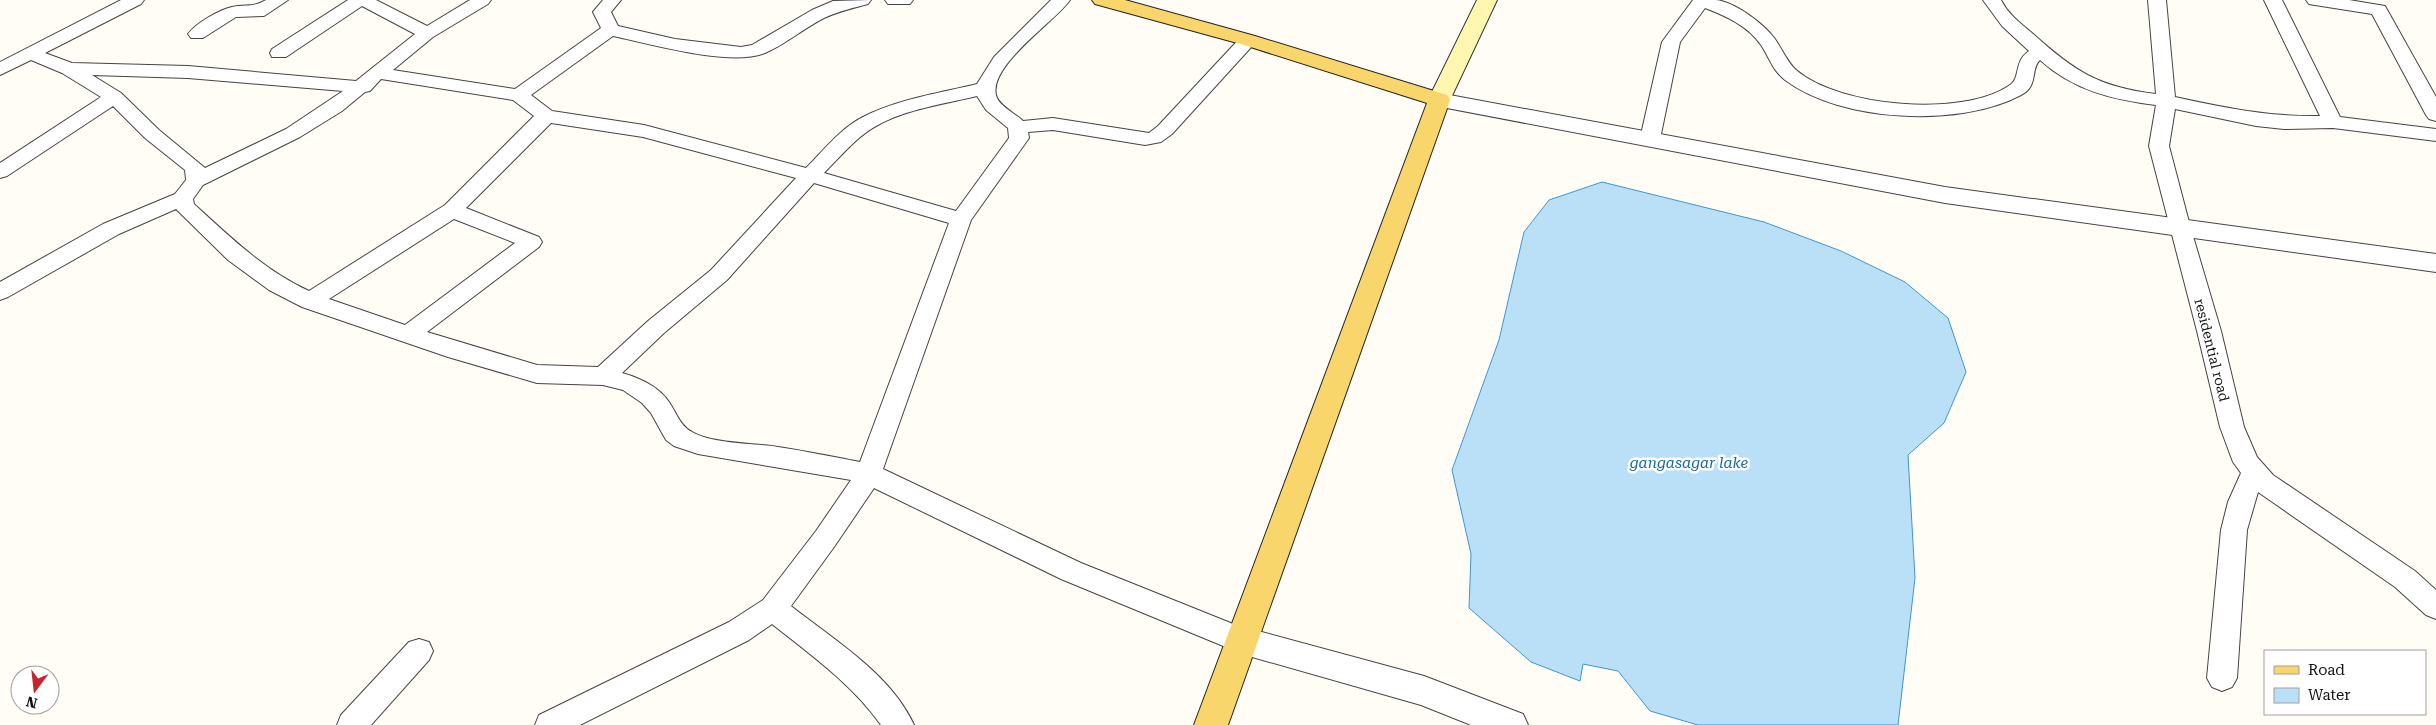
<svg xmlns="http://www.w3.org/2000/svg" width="2436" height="725" font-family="'Roboto Serif',serif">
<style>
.water{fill:#b9e0f7;stroke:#3f96cf}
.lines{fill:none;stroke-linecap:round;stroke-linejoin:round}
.minor-casing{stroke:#444;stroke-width:2}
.tertiary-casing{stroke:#444;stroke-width:2}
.secondary-casing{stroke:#333;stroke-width:2}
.primary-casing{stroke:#222;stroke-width:2}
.minor{fill:#fff;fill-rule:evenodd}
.tertiary{fill:#fff;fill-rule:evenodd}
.secondary{fill:#fff6b0;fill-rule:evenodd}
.primary{fill:#f9d66b;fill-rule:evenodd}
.labels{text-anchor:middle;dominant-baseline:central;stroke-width:5;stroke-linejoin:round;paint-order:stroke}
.street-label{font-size:14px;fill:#111;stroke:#fff}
.water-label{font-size:15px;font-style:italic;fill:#1768a6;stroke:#fff}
</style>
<rect width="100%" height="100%" fill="#fffdf5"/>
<!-- water -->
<path class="water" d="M1602,182L1764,222L1841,251L1905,282L1948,318L1966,372L1944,423L1908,455L1915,578L1898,725H1698L1650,711L1618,671L1583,664L1580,681L1531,662L1469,608L1471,554L1452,470L1499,340L1524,232L1549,200Z"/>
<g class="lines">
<!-- minor casing -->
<g class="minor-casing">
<g id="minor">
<path d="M121,0H144L141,4L45,53L72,63L188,66L356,81L415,34L362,6L286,57H272L270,53L272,49L348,0H376L427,26L470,0H491L488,4L433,37L393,70L515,89L601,28L593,12L603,0H621L611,12L618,26L675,39L741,47L752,45L812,10L833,1L871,0L868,4C853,8 839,11 824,18C804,28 786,44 765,53C730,67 651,44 613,36L531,95L552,111L644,125L806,168C823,151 841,128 863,117C898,99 940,93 977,84L994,57L1051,0H1070C1055,22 984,68 997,98C1001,107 1016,114 1023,121L1053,118L1149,133L1158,126L1242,36H1254L1257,40L1254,44L1172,134L1161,142L1145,145L1053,130L1028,132L1029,138L971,220L883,469L1081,563L1253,632L1257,641L1253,650L1243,653L1233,650L1061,579L874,488L834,547L791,606C834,640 891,674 914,725H881C852,684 811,655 772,624L749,640L580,725H535L539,715L729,622L763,600L816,531L851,480L698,454L674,446L666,440L651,413L642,403L623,390L603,385L537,383L448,357L302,307L269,290L228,260L176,209L119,234L8,297L0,300V282L103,224L175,194L186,180L185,170L145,138L113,106L7,176L0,178V163L101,97L62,73L31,60L0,75V62ZM92,75L188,78L343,91L286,129L205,168L159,130L121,93ZM381,79L513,100L534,116L445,205L309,291C264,270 230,237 194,204L193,199L203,185L300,137L342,111L365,92L370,91ZM977,96L986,110L1008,128L1009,138L956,211L824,173C840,157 856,137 876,126C906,109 944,104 977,96ZM551,123L643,137L796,178L711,270L648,321L598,367L537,365L427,332L539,247L542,242L539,237L466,208ZM814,183L949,223L860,462C833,457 806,451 778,447C753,443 713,444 692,432C680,426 676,412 669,402C658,386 640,378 622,373L664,333L727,280ZM454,219L515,243L405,325L329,299Z"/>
<path d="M266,0H288L264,16L236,17L203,38H191L188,34C196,23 219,10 232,7C247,4 252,8 266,0Z"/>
<path d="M885,0H913L910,4H888Z"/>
<path d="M1693,0C1700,0 1708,0 1716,0C1735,2 1764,24 1775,39C1782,49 1787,62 1796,70C1839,107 1963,118 2010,85C2021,78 2013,62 2029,51L2002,26L1983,0H2001C2008,14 2020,23 2032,33C2074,71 2098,87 2156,94L2148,0H2166L2175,97C2226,108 2268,117 2320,116L2264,0H2282L2340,117L2436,129V141L2333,128L2284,129L2256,126L2175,109L2169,146L2190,226L2221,331L2244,427L2257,457L2273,475L2415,571L2436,590V619L2426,615L2395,587L2258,492L2247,530L2237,678L2232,687L2222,691L2212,687L2207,678L2221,530L2228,502L2241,473L2233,462L2220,427L2197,331L2149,146L2156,105C2113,100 2073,90 2040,60C2030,69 2039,86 2021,95C1959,128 1841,122 1785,80C1773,71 1769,57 1761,45C1748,26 1726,16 1705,8L1680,42L1660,139L1657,143L1650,145L1643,143L1640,139L1662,42Z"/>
<path d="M2306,0H2349L2385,6L2436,97V121L2429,119L2426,115L2372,14L2315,5L2309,4Z"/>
<path d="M419,639L429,642L433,651L429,660L371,725H337L341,715L409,642Z"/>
</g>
</g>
<!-- tertiary casing -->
<g class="tertiary-casing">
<g id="tertiary">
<path d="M1439,93L1945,187L2436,254V272L1945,203L1431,105L1428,100L1431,95Z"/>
<path d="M1243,627L1424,676L1523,714L1528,725H1471L1421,705L1231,651L1226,641L1231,631Z"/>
</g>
</g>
<!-- secondary casing -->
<g class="secondary-casing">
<path id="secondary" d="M1477,0H1497L1450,100L1447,105L1439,107L1431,105L1428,100Z"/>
</g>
<!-- primary casing -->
<g class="primary-casing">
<path id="primary" d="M1092,0H1125L1255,36L1447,95L1450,100L1228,725H1194L1427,103L1241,44L1095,4Z"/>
</g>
<!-- minor -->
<use href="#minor" class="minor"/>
<!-- tertiary -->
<use href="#tertiary" class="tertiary"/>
<!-- secondary -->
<use href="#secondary" class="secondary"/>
<!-- primary -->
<use href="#primary" class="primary"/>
</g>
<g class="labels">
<!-- street labels -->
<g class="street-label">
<text transform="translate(2212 350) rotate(76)">residential road</text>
</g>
<!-- water labels -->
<g class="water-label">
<text x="1689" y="463">gangasagar lake</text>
</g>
</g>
<!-- legend -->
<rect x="2264" y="650" width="162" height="65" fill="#ffffff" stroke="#a0a0a0"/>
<rect x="2274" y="666" width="25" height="8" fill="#f9d66b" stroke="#a0a0a0"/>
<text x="2308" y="675" font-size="15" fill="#111111">Road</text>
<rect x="2274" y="688" width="25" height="15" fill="#b9e0f7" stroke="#a0a0a0"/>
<text x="2308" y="700" font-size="15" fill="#111111">Water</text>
<!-- north arrow -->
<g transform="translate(35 690) rotate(195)"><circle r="24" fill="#ffffff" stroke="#a0a0a0"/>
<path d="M0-4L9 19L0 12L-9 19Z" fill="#c4262e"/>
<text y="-8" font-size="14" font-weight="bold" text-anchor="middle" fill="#111111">N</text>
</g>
</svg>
